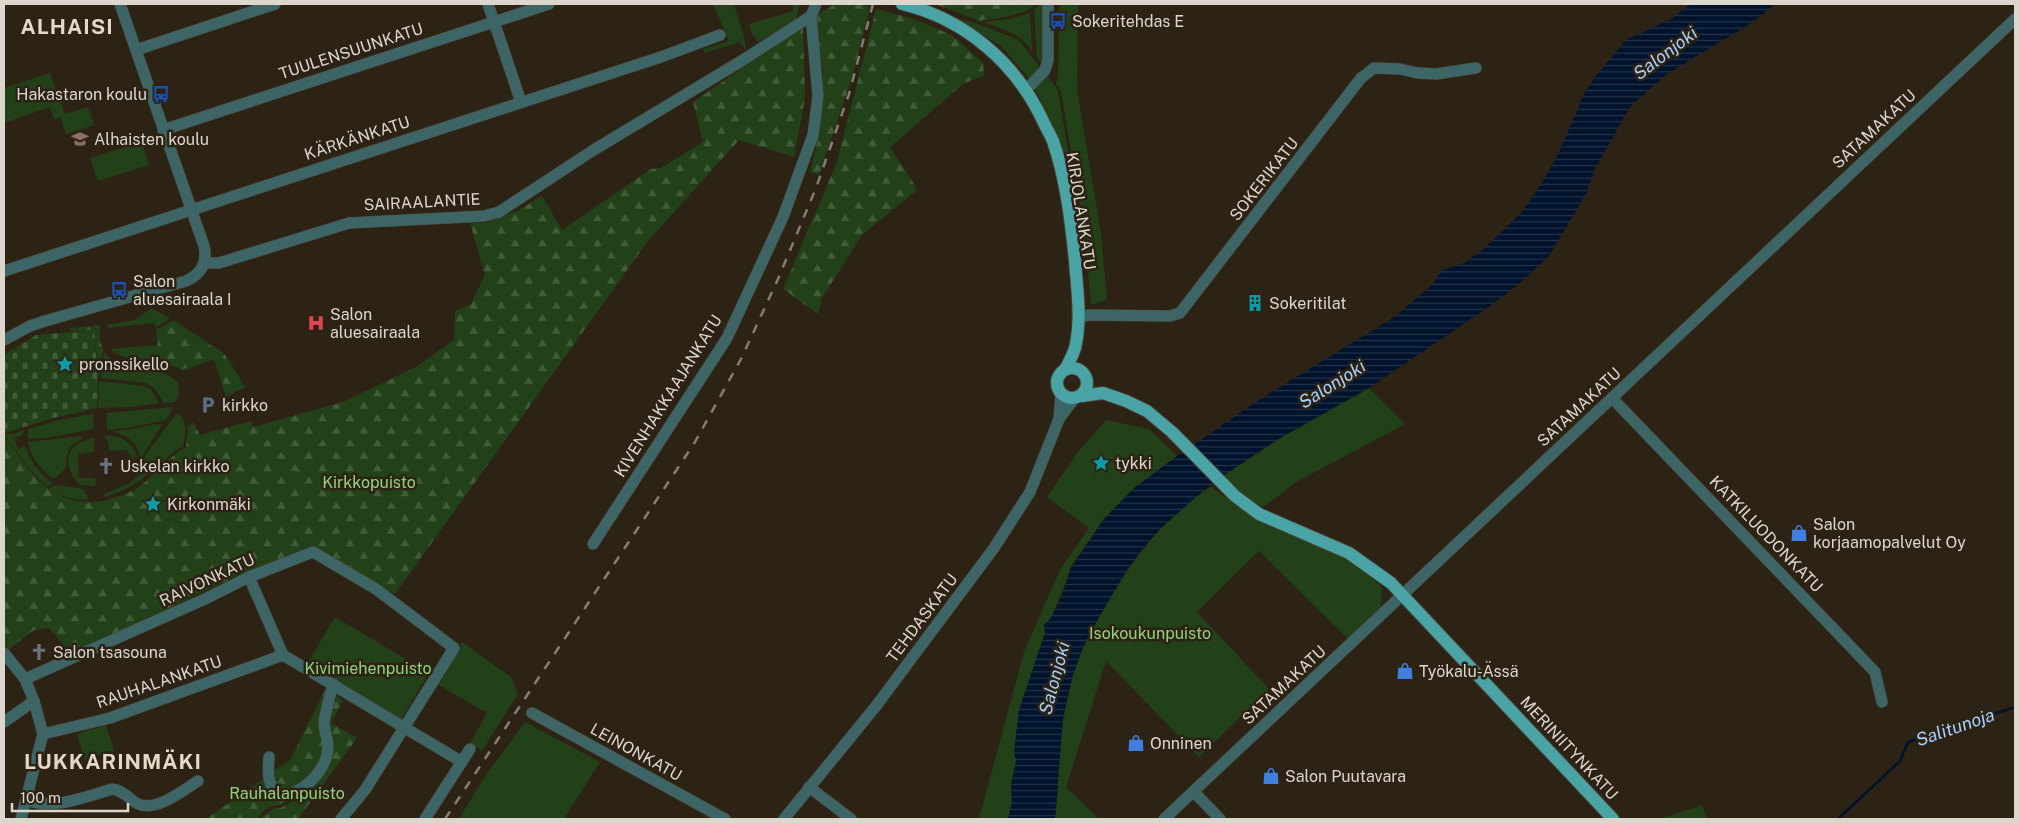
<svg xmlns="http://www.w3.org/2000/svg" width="2019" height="823" font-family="'Public Sans',sans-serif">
	<defs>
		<pattern id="forest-firs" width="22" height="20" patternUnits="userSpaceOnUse" patternTransform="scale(1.25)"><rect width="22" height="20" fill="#224119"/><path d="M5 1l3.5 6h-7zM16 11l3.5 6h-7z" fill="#425c39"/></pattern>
		<pattern id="cemetery-stones" width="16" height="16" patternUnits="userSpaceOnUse" patternTransform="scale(1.25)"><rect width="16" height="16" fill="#224119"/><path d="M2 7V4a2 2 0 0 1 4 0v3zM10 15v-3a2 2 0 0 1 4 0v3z" fill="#425c39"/></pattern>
		<pattern id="water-rules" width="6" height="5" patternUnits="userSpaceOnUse" patternTransform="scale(1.25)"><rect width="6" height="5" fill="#00122c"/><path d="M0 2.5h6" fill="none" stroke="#253449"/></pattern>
	</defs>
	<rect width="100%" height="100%" fill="#2d2315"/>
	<g fill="#224119">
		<path d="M713,4H734L744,36L746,49L745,50L740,42L704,53L703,49L729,41Z"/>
		<path d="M792,4H800L796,20L758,42L752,34L749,24L793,11Z"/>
		<path d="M1018,4H1035C1027,16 994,18 980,21L1009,11Z"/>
		<path d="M1039,4H1046L1044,67L1037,57L1034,9Z"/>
		<path d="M1060,4H1078L1077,90L1101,233L1107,300L1091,305L1085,236L1061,91L1056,84L1058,75Z"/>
		<path d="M1030,13L1032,51C1017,31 1005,30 982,22L1010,19Z"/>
		<path d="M952,17L978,24L1019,40L1042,70L1031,81L1001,46Z"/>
		<path d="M1045,71L1058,91L1082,234L1074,236L1058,157L1039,96L1032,85Z"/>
		<path d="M50,73L65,114L88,107L94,125L66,134L60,117L54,119L50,107L4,123V88Z"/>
		<path d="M142,142L149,165L98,181L90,158Z"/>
		<path d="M152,308L170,318L156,328L154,323L108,328L107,325L134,320Z"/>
		<path d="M174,320L225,354L245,387L226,397L214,359L183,371C162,355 130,367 110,349L157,345L156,330Z"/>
		<path d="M104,352C126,378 156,362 178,382L179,394L175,402L164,403L154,388L146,383L101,378Z"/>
		<path d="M99,381L144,386L151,389L159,403L132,407L98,408Z"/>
		<path d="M1369,388L1405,424L1298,481L1260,509L1223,476L1277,440Z"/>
		<path d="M173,407L166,420L162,421L127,428L107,430V413Z"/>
		<path d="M177,413C188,420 186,435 183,446L176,450C154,470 132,491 103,497L104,494L128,484L139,475L146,454Z"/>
		<path d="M93,414L94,429L46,438L28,439V429L59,420Z"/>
		<path d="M1106,420L1149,429L1177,456L1134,488L1104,519L1070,568L1068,576L1050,620L1044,625L1045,633L1019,710L1014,752L1016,761L1011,785L1012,802L1008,819H979L1024,652L1060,570L1089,528L1047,497L1078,452Z"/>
		<path d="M155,424L162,425L141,458C136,440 129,437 112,431L128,430Z"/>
		<path d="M24,430L23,434L14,439L18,449L25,446C29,460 40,474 52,483L47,487L27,466L4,434H14Z"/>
		<path d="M105,435C122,437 132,440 137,457L131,458L127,450L109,451L108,441L106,440Z"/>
		<path d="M82,436V439L73,444L68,450L66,468L54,479C42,471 30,457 28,442Z"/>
		<path d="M94,437V452L78,454L79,478H95L96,486L81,485C70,477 62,457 75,446C80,442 88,440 94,437Z"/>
		<path d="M56,485L83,489L89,499C76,501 61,497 50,490L52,486Z"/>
		<path d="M1210,487L1273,528L1337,554L1364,570L1382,588L1381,606L1348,639L1259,551L1197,612L1269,689L1199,757L1106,661L1066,787L1099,819H1055C1060,785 1057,750 1064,716C1066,703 1069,689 1072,675C1080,651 1093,628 1105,607C1133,559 1163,518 1210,487Z"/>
		<path d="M335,617L429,673L401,719L307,664Z"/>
		<path d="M462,642L511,677L518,694L482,751L470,743L487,713L437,684Z"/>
		<path d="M525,722L600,762L564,819H459L486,775Z"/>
		<path d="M106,725L114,751L85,760L77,734Z"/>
		<path d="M1702,805L1707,819H1659Z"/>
	</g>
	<g fill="url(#forest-firs)">
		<path d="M836,4H859L870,7L851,81L819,175L810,172L819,135L823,76L816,15Z"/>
		<path d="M935,4H1018L1009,11L980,21Z"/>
		<path d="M876,9L911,18L952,35L983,63L984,75L963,84L890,147L914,184L916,191L862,235L822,298L818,314L783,289L837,162Z"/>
		<path d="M803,27L805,99L794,157L739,140L648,241L395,594L312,547L243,573L71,654L49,628L34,630L8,650L4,645V435C27,468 47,504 93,502C109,501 127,495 140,486C156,474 168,457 186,447L188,428L193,422L200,435L251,421L253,427L343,402L416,367L454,340L455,311L471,304L485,275L470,223H486L519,210L542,196L562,230L651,169L661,168L703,142L693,102Z"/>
		<path d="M174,321L224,354L244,387L227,396L215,358L183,369L163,362L158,348V331Z"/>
		<path d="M100,325V342L103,349L99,378L94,330L71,331V328Z"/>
		<path d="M325,690L330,693L327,747L310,781L281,794L270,773L290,760Z"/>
		<path d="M333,694L343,700L331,723L357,738L298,819H262L263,816L273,809L280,808L290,803L324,765L325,728Z"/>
		<path d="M266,777L271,790L297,793C294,795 291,799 288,801C276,808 265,803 258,819H206Z"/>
	</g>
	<path fill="url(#cemetery-stones)" d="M94,330L98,381L97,408L53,418L5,433L4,355L36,335Z"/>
	<path fill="url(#water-rules)" d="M1691,4H1775L1753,22L1667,74L1630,107L1595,169L1586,194L1549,256L1521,282L1490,306L1369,388L1277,440L1223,476L1197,496L1160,529L1142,549L1126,571L1098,619L1084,645L1073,675L1063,718L1055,819H1008L1012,802L1011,785L1016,761L1014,752L1019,710L1045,633L1044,625C1056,616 1067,583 1070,569L1104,519L1134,488L1169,462L1251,405L1396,316L1434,283L1442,270L1464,263L1485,248L1521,213L1540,186L1559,153L1584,94L1595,77L1626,40L1671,19Z"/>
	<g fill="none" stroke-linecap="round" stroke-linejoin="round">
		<path stroke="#00122c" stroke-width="2.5" d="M1838,819L1900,761L1908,742L2015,707"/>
		<g stroke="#494032" stroke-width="12">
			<g id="minor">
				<path d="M488,4L521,102"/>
				<path d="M136,50L275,4"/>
				<path d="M1026,90L1045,70L1048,60V4"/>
				<path d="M163,130L549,4"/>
				<path d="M205,263H219L349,223L484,216L499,212L592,151L743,60L811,16"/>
				<path d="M4,271L661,57L720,35"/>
				<path d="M1079,317L1089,315L1170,316L1180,313L1361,78L1374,68L1400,69L1417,73L1436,74L1476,68"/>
				<path d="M4,340L30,326L45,321L186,281C201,274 208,263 204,246L120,4"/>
				<path d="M1612,398L1875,672L1882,702"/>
				<path d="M1059,419L1074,399"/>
				<path d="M593,544L727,338L783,217L813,135L818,96L811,16L816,4"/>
				<path d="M249,577L283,655L462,762"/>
				<path d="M4,653L25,679L34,701L43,734L21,819"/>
				<path d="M25,679L205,599L249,577L313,552L376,589L454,648L365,790L341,819"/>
				<path d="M532,713L725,819"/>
				<path d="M4,722L34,701"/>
				<path d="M43,734L110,718L283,655"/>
				<path d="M269,757C268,773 266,785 281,796C304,793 328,770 328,745C327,737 324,730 324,722C326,709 330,697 333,684"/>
				<path d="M809,787L851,819"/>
				<path d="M1194,792L1220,819"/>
				<path d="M27,800C53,810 86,797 112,789C123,790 129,799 138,804C157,812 183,790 198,781"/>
				<path d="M425,819L470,749"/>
				<path d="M784,819L876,706L994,548L1030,492L1059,419L1061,393"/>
				<path d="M1164,819L2015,19"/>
			</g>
		</g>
		<g stroke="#494032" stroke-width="14">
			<g id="major">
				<path d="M902,4C965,19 1016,63 1043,121C1046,128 1050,134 1053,141C1066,179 1071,221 1075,261C1077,289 1082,319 1075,348C1073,355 1069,362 1066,368"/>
				<circle cx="1072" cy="383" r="15"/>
				<path d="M1082,396L1103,393L1126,401L1147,411L1172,432L1235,496L1259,514L1349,553L1391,583L1613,819"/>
			</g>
		</g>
		<use href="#minor" stroke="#3d6565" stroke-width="11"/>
		<use href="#major" stroke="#4aa4a6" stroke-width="12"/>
		<path stroke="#857d72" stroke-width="2.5" stroke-dasharray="9 9" stroke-linecap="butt" d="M445,819L695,442L741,359L778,279L816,188L849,94L873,4"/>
	</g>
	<defs>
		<g id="bus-bare" transform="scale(1.35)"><path d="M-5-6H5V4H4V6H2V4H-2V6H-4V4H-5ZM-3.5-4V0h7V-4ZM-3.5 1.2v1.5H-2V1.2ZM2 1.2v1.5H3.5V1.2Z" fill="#1a4fb4" stroke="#2d2315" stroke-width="2.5" paint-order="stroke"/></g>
		<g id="school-bare" transform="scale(1.35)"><path d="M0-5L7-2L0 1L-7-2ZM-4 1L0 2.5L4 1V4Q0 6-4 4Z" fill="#8d6e63" stroke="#2d2315" stroke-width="2.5" paint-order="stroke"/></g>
		<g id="building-bare" transform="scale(1.35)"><path d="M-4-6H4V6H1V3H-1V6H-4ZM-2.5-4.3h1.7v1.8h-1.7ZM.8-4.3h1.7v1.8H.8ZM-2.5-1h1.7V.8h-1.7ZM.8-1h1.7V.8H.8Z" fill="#0f9aa8" stroke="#2d2315" stroke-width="2.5" paint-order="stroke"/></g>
		<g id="hospital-bare" transform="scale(1.35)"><path d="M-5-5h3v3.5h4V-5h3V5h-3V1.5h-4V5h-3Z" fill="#e0444e" stroke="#2d2315" stroke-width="2.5" paint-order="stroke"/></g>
		<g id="sight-bare" transform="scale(1.35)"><path d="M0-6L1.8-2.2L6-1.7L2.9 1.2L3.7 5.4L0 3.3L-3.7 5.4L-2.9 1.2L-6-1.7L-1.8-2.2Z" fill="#0f9aa8" stroke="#2d2315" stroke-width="2.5" paint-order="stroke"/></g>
		<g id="parking-bare" transform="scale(1.35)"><path d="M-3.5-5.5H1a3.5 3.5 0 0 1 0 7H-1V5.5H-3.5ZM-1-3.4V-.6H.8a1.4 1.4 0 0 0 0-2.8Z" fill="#5c6f8a" stroke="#2d2315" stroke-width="2.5" paint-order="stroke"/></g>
		<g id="church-bare" transform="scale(1.35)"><path d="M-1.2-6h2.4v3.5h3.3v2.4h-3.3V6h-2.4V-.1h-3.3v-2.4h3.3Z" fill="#6b7280" stroke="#2d2315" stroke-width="2.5" paint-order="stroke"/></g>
		<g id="shop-bare" transform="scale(1.35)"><path d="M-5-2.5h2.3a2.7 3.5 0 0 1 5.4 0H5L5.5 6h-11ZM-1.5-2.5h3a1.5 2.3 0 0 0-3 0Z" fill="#3f7fe0" stroke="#2d2315" stroke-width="2.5" paint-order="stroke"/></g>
	</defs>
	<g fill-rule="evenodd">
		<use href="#bus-bare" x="1058" y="21"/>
		<use href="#bus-bare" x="161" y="94"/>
		<use href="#school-bare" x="80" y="139"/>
		<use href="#bus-bare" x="119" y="290"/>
		<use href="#building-bare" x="1255" y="303"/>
		<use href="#hospital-bare" x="316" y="323"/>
		<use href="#sight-bare" x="65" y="364"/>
		<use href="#parking-bare" x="208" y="405"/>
		<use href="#sight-bare" x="1101" y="463"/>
		<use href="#church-bare" x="106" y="466"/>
		<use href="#sight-bare" x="153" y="504"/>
		<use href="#shop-bare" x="1799" y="533"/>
		<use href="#church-bare" x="39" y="652"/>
		<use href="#shop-bare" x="1405" y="671"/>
		<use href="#shop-bare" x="1136" y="743"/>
		<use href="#shop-bare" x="1271" y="776"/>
	</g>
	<g text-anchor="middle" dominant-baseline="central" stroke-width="5" stroke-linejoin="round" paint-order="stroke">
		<g font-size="16" fill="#dcd6cd" stroke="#2d2315" text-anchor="start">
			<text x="1072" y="21">Sokeritehdas E</text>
			<text x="147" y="94" text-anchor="end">Hakastaron koulu</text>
			<text x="94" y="139">Alhaisten koulu</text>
			<text x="133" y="281">Salon<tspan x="133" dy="18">aluesairaala I</tspan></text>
			<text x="1269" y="303">Sokeritilat</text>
			<text x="330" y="314">Salon<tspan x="330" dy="18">aluesairaala</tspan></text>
			<text x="79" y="364">pronssikello</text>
			<text x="222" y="405">kirkko</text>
			<text x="1115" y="463">tykki</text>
			<text x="120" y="466">Uskelan kirkko</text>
			<text x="167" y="504">Kirkonmäki</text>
			<text x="1813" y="524">Salon<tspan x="1813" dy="18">korjaamopalvelut Oy</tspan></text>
			<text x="53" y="652">Salon tsasouna</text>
			<text x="1419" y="671">Työkalu-Ässä</text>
			<text x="1150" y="743">Onninen</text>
			<text x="1285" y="776">Salon Puutavara</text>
		</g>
		<g font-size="16" fill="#dcd6cd" stroke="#2d2315">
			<text transform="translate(351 51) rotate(-18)">TUULENSUUNKATU</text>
			<text transform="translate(1874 129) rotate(-43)">SATAMAKATU</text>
			<text transform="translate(357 138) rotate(-18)">KÄRKÄNKATU</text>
			<text transform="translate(1264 179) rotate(-52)">SOKERIKATU</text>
			<text transform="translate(422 202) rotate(-3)">SAIRAALANTIE</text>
			<text transform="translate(1081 211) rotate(81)">KIRJOLANKATU</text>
			<text transform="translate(668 396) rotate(-58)">KIVENHAKKAAJANKATU</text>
			<text transform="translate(1579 407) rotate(-43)">SATAMAKATU</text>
			<text transform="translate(1766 534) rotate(46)">KATKILUODONKATU</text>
			<text transform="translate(207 580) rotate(-25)">RAIVONKATU</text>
			<text transform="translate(922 618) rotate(-53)">TEHDASKATU</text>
			<text transform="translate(159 682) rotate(-19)">RAUHALANKATU</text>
			<text transform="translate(1284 685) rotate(-43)">SATAMAKATU</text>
			<text transform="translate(1569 748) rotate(47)">MERINIITYNKATU</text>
			<text transform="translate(636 752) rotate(29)">LEINONKATU</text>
		</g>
		<g font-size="16" fill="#92d27f" stroke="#2d2315">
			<text x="369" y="482">Kirkkopuisto</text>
			<text x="1150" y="633">Isokoukunpuisto</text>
			<text x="368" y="668">Kivimiehenpuisto</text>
			<text x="287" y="793">Rauhalanpuisto</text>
		</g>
		<g font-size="18" font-style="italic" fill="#a7cefd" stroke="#2d2315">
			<text transform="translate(1665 53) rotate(-37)">Salonjoki</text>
			<text transform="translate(1332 384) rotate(-32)">Salonjoki</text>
			<text transform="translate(1054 678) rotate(-75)">Salonjoki</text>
			<text transform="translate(1955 727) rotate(-19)">Salitunoja</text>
		</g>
		<g font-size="21" font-weight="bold" letter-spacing="1" fill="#e6d8c7" stroke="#2d2315">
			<text x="67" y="26">ALHAISI</text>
			<text x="113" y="761">LUKKARINMÄKI</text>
		</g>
	</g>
	<rect width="2019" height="823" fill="none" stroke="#dcd6cd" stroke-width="10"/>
	<path d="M12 803v8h116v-8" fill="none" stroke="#dcd6cd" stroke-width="2.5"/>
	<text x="20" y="803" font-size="15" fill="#dcd6cd" stroke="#2d2315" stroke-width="4" paint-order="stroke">100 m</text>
</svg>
